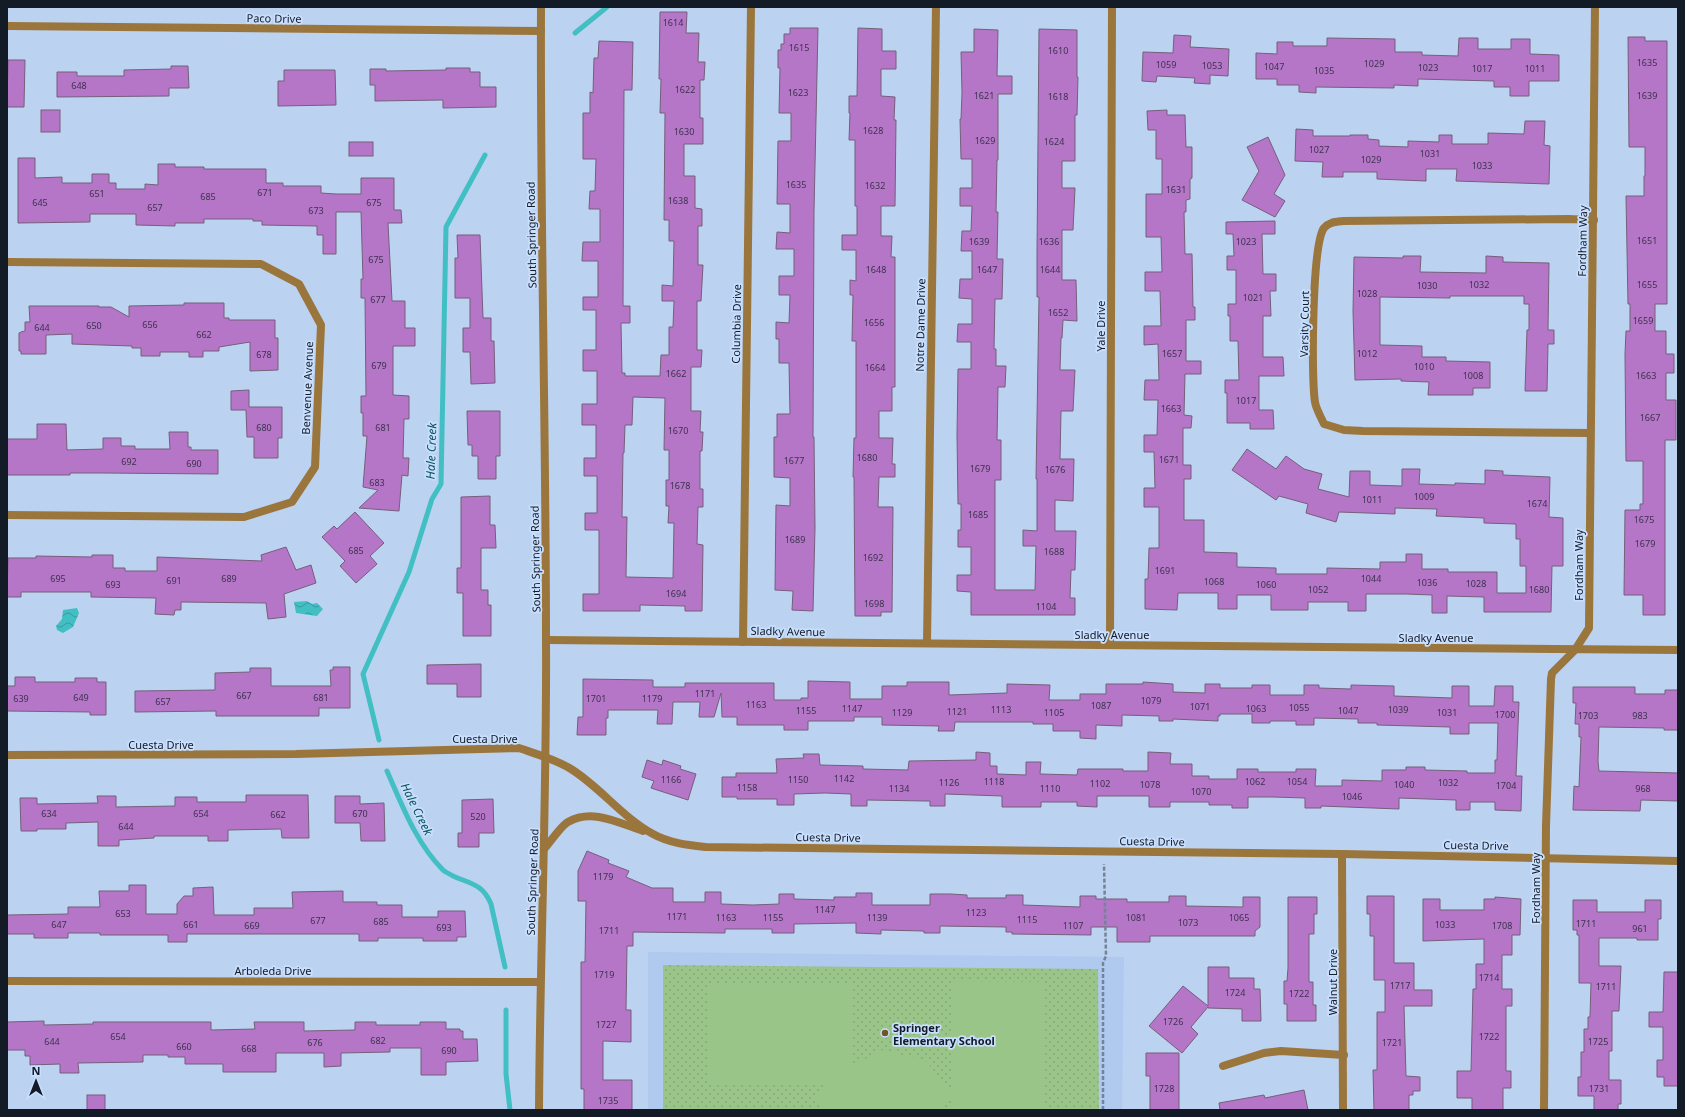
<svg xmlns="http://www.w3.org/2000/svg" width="1685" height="1117" font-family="'Noto Sans',sans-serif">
	<defs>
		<pattern id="park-dots" width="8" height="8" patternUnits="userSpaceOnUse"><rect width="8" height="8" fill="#99c589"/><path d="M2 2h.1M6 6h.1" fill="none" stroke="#83a976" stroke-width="1.8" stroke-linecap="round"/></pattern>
		<pattern id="water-waves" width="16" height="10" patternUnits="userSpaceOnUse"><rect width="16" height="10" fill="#41bfc3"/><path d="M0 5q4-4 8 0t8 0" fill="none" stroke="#359a9e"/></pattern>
	</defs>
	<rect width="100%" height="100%" fill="#bcd2f1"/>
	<path fill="#afc9ef" d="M648,952L1124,957L1122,1110H648Z"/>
	<path fill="url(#park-dots)" d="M663,965L1098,969L1099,1110H663Z"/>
	<path fill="#99c589" d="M953,981L1044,982V1110H953L952,1097L941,1110H829L815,1098L825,1085H707V985H852V1066L882,1050L925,1060L952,1093Z"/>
	<g fill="url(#water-waves)">
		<path d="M307,601L312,604L317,603L323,609L317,616L296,613L294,602Z"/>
		<path d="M77,608L79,613L73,627L63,633L57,630L56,626L62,619L63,610Z"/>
	</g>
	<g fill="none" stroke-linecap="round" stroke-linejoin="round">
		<g stroke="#41bfc3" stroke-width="5">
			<path d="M575,33L607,7"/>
			<path d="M379,740L363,674L409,572L432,499L441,484L446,227L485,155"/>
			<path d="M387,771C402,805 416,843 443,870C445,872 450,874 453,876C471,884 483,884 491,904L505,967"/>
			<path d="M506,1010V1074L510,1110"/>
		</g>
	</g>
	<g fill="#b576c8" stroke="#745f7b" fill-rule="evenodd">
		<path d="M660,12H687L686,33H699L698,62H705L704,80H700V118H703V144H684V176H695V208L702,209V226H698V265H703L701,301H697V350H702L701,367H691V411H701L700,432H703L702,451H700V489H703V507H698L697,544L703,545L702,611H685V606L640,605V611H583V594H599V530H585V513H597V476H584V458H596V425H582V404H597V371H583V350H596V310H583V297H598V261H582L583,242H600V209H589L590,191H595L596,159H583V113H590V92L593,93L594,58H598L599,41L633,42L632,90H624L623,306H630V323H621L622,373H625V376H660L661,355H669V327H673L674,301H662V285L673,286L674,241H669V220H664L665,113H660L661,79H659ZM633,397L665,398L664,450H669V480H666V506H669L668,523H674L673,578L626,577L627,517H622L623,453H624L625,425H632Z"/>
		<path d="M790,28H818L814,211L813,437H814L815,528L813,611L792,610L793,591L775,590L776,505L790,506V478L774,477V437H777V414H790L789,363H779V339H776V322L789,323L790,295H779V276H794V249H776L777,232L790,233V204H777L778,141H791V113H779L780,68H778V50H781V44H784V34H790Z"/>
		<path d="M858,28L882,29V51H896V69H881V96L895,97L894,120H896L895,206H881V236H892L891,257H895V387H892V411H879V438H893L892,464H895V477H879L878,507H893L892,612H881V616H855L854,477H853L854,438H856V341H852L853,295H850V280L856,281V250H842V235H857V206H855V140H849L850,113H849V96H857Z"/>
		<path d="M974,29L998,30L997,76H1012V94H998V160H997L996,212H998L997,259H1003L1002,299H995L994,349H996V366H1006L1005,387H998L997,440H1001V480H995V590H1035L1036,546H1023V530L1037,531V479H1036L1039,297H1037V252L1039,29L1077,30V77H1078L1077,115H1075V161H1062V188H1075L1073,230H1062V280H1076L1077,321L1063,320L1062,338H1061L1060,370H1075L1073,411H1061L1060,459H1074L1073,501L1055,500V531H1076L1075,570H1071L1070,598H1075V615H971V592L957,591V575H971V547H958V530H961V504H958L957,435L958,369H971V342H957L958,324H972V299L959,298L960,279H972V251H961L962,231H971L972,206H960V188H972V159H961L960,119H961L962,93L961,52H974Z"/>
		<path d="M1174,35L1191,36L1190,47L1229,49L1228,76L1210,75V84L1194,83L1195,78L1157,76L1156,82L1142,81L1143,52L1173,53Z"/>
		<path d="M1628,37H1645V41H1667V304H1655V331H1666V354H1674V373H1666V400H1676V440H1665V615H1643V595H1624L1625,510H1640V504H1643V461H1626L1625,354L1626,331H1630V304H1628L1626,196H1644V176H1645V147H1629Z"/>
		<path d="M1327,38L1395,39V52H1422V55L1458,56L1459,38H1478V49H1511V39H1530V54L1559,55V81H1529V96H1510V87H1494V81L1418,79V86L1394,85V88L1316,87V93L1299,92V85H1277V79H1256V53L1277,54V42H1293V46H1327Z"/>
		<path d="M8,60H25L24,107H7Z"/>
		<path d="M171,66H188L189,88H169V96L57,97V72H77V76H124V70L171,69Z"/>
		<path d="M446,68H470V72H480V87H496V107L443,108V100L375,101V85H370V69H386V71L446,70Z"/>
		<path d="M284,70H335L336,105L278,106V81H284Z"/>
		<rect x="41" y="110" width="19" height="22"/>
		<path d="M1167,110V115H1185L1186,147H1192V178L1190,179V199L1186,200V212H1184L1185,254H1192L1193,307H1195V320H1186V361H1201V374H1185L1184,415L1192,416L1191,428H1183V465H1191V479H1184V520H1204V552L1237,553V567L1276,568V574H1327V568L1380,569V562H1406V554H1422V569H1448V572H1497V593H1526V566H1520V539H1516V524L1484,523V518L1436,516L1437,509L1395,508V514L1339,512L1336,522L1306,513L1308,504L1279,496L1276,500L1232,470L1247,449L1276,469L1286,456L1304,469L1322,474L1318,489L1349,497L1350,471H1370V485L1402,486V469H1420L1419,484L1455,485V483L1485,484V470L1503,471V475L1550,477L1549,517L1563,518V566H1552L1551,612H1484V597L1447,596V613H1432V595L1406,594H1366V611H1348V602H1308V610H1271V595H1237V609H1218V593H1178L1177,610L1145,609V579H1148L1149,548H1159V507H1144V488H1155L1154,452H1144V435H1157L1158,400H1144L1145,380H1159L1158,344L1144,345V326H1161L1160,291H1145V272H1162L1161,237H1146V194H1162V159H1156V130H1148L1147,111Z"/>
		<path d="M1525,121H1545L1544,145L1550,146L1549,184L1456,181L1457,169H1426V181L1377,179V172H1343V177H1322L1323,162L1295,161L1296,129L1313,130V136H1350V135H1368V139L1379,140V146L1408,147V141L1439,142V135H1452V144H1488V133L1524,134Z"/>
		<path d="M1268,137L1285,175L1274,194L1285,201L1275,217L1242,200L1259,171L1247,147Z"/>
		<rect x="349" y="142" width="24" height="14"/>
		<path d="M18,158H35V178L62,177V183H92V174H109V183H116V189H145V184L158,185V164H175V167H204V169H266V183H283V186H321V193L336,194H361V178H394V210H401L402,223H388L392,301H405V328H415V346H393V395L409,396V419H404L403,458H409L408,476L402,475L399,511L359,508L378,490L363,487L367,436H363V413H361V396H366L365,298H361V279H363L361,212H336V254H323V235H317V226L262,225V221H253V219H204V223H175V226L136,225V214H90V222L18,223Z"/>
		<path d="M1275,221V234H1262L1263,274H1276V291H1270L1271,316H1263V357H1283L1284,376H1259V410H1273L1274,429H1250V423H1227V393H1225V380H1239L1238,341H1230V316H1228V304H1236V270H1227V256H1234L1233,234H1226V222Z"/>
		<path d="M457,235H480L483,318H491V341H494L495,383L471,384L470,352H463V328H470V298H455V258H458Z"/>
		<path d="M1403,256H1421L1420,272L1486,273V256L1503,257V262L1549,263L1548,330H1554V344H1548L1547,391H1525L1527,330H1529V304H1524V296H1450V298L1380,297V345L1422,346V357H1446V361L1490,362V388H1473V395H1428L1429,382L1401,381V379L1355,380L1353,311L1354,257L1403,258Z"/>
		<path d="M184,303H224V318H229V320H275V338H278V370L250,371V342L219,347V351H203V357H189V352H160V356H141V348H132V346L72,344V334L46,335V354H21V351H19V333L21,332L25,331V322H30L29,306H99V307H111L129,317V306L184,305Z"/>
		<path d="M249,390V407H282V438H278V458H254V437H247L246,410H231V391Z"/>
		<path d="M467,411H500V456H496V479H478V456H472V445H468Z"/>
		<path d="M37,424H66L67,450L103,449V438H121V446H135V449H170L169,432H188V447H191V450H218V474L103,473H70V475H7V439H37Z"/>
		<path d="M490,496V525H495L496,548H481V590H488V605H491V636H463V593H457V568H461V497Z"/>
		<path d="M355,512L384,543L370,556L377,564L356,583L340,566L345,561L322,537L334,526L337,529Z"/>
		<path d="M286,547L296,570L311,565L316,583L284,594L286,617L268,619L266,603L181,602V610H175L174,615L155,614L156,598L91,597V592H21V597H7L8,558H36V556L92,557V555H113V568H125V571H157V557L262,561L261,555Z"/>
		<path d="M481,664V697H457V684H427V665Z"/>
		<path d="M333,667H350V708H319V716H216V711L135,712V691L215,690V673L250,672V668H271V686H331L330,670H333Z"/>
		<path d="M15,677H35V682H75V678H97V682H106V715H90V712L7,711V686H15Z"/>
		<path d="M583,679L653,680V687H685V683H774V700H801V698H808V681L850,682V699H882V686H907V682H949V695L1007,693V684L1050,685L1049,700H1080V694H1106V684H1143V682L1173,684V692L1205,693V684H1220V688H1252V685H1270V695H1304V685H1319V688L1351,689V685L1394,686V696L1452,698V686H1469V706H1494L1495,686H1513V702H1519L1516,776H1522L1521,811L1495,810V802H1470V810H1456V800L1399,798V809L1321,806V808H1305V798L1273,797H1248V808H1232V805H1209V802H1170V807H1149V796H1097V807L1077,806V802H1041V807H1002V796L945,794V806H930V801H926L867,800V806H851V794L825,793L794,794V805H777V799H737V797H722V777H736V773H777L776,759L804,758L803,754H819L820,765L863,766V769L908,770L909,761L976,760V752L990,753V766H997V774L1026,775V762H1041L1040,774L1077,775L1078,769H1123V771H1148V752L1171,753L1170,764H1192V776H1209V779H1237V769H1258V772H1296V769H1316L1315,786H1342V780L1382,781V770H1406V767H1425V770L1467,771V773H1495V760H1497L1498,723H1469V734H1450V727L1377,725V723H1358V719L1314,718V725H1296V721H1270V723H1252V714H1220V716H1218V721L1173,719V721H1159V716L1122,715V726L1096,725V739L1080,738V731H1053V724H1033V722H955L954,731H938L939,726L882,725V717H854V721H808V730H784V725H737V717H722L721,693L714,717H699L700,702H673L672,724H657L658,710H608V718H606V735H577L578,717H583Z"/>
		<path d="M1573,687H1635V694H1665V690H1678V730H1664V728L1599,727L1598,761L1599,771L1678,773V801L1641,800L1640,811L1573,810L1574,786L1579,787L1581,737H1579V724H1575L1576,703H1573Z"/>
		<path d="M647,760L662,765L663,760L681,766L680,769L696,774L688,800L651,788L654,781L642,777Z"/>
		<path d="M246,795H308L309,838H282L281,829L228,830V841H208V836H154V838L119,840V846H98V822L66,823V829H37V831H21L20,798H37V804L98,803L97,796H116V807L175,806V797H197V802H246Z"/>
		<path d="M335,796H360V804L384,803L385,841H361L360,823H335Z"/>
		<path d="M493,799L494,833H479V847H458V833H462V800Z"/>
		<path d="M587,851L609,860L608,863L629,871L626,877L652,888H673V902H705V892H721V904L753,905L779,904V894H794V899L834,900V897H856V893H872V905H930V894H951L967,895V898H1006V895H1023V905L1080,907V896H1096V899H1127V902H1169V896H1186V906L1243,907V897H1260V927L1255,931V936H1150V942H1117V927H1091V935L1012,934V932H1006V927L940,926V933H924V931L881,930V934L856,933V923L794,924V933H772V929H725V933L633,932V946H627L626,1010H631V1042L603,1041V1080H632V1110H584V1089H581V962H585L586,901H578V871Z"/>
		<path d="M129,885H146V914H177V904L184,896H193V888L213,887L214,915H254V908H293L292,892L343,891V902H377V905H402V917H438V911H465L466,937H457V941H423V938H378V941H359V934H187V942H168V935H100V933H68V938H34V934H7V915L68,914V907H100L99,891H129Z"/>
		<path d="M1367,896H1394V963H1414V990H1432V1006H1404L1406,1076L1420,1077V1091H1413V1095H1409V1110H1374L1373,1070H1377V1012H1385V980H1374V936H1370V914H1367Z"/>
		<path d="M1288,897H1317V914H1314V934H1309V982H1313V1005H1316V1021H1287V1004H1284V981H1287L1288,968Z"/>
		<path d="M1495,897L1521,899L1520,935H1512V955H1502V989H1512V1006H1506V1071H1511V1088H1503V1110H1472V1098H1457V1071H1471L1473,989H1476V964H1484V939L1423,941V899H1440V910H1484V899H1495Z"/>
		<path d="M1573,900H1597V912H1645V900H1661V919H1658V940H1637V938H1599V966H1621L1619,1011H1612V1051H1609V1080H1621V1104H1618V1110H1594V1096H1578V1077H1581V1052H1584V1029H1588V1017H1590L1591,983H1579V935H1577V930H1573Z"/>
		<path d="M1208,967H1229V978H1254V989H1260L1261,1021H1242V1009L1208,1008V1007L1191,1027L1198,1034L1182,1053L1149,1026L1183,986L1208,1006Z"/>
		<path d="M1664,972H1678V1086H1664V1077H1657V1060H1663V1027H1649V1012H1663Z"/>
		<path d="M44,1021V1025L93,1024V1022H211V1030L255,1029L254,1022H304V1031L355,1030V1022H376V1025H420V1022H446V1029H460V1031H463V1039H477L478,1061L446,1062V1075H421V1048H390V1052L341,1053V1066L324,1067V1053H276V1072H223V1064H185V1057H168V1055H143V1062L78,1063L79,1073H60V1064L30,1065V1056H25V1050H7V1022Z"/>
		<path d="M1146,1053H1179V1110H1150V1076H1146Z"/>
		<path d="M1304,1090L1308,1110H1220L1219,1103L1264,1095L1265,1098Z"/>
		<rect x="87" y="1095" width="18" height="15"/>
	</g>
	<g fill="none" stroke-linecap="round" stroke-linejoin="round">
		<path stroke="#738399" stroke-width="2.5" stroke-dasharray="4 2" stroke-linecap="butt" d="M1103,1110V963L1106,956L1104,864"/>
		<g stroke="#9a763c" stroke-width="8">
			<path d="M7,26L541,31"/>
			<path d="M7,262L261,264L299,284L321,325L315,467L292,502L244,517L7,515"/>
			<path d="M1590,433L1363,431L1344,430L1324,424C1321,417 1316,409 1315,402C1311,378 1312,244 1324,228C1329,222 1335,222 1343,221L1568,219L1594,220"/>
			<path d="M547,640L1678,650"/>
			<path d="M743,642L751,7"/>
			<path d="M927,643L936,7"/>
			<path d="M1110,645L1112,7"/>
			<path d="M1342,854L1343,1110"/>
			<path d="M7,981L540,982"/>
			<path d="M1223,1066L1264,1053L1281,1051L1344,1055"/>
			<path d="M1544,1110L1546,826L1551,679L1552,673L1575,650L1589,628L1595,7"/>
		</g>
		<g stroke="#9a763c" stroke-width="8">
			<path d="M7,755L296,754L519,748C536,754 555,759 571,769C600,787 622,817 653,834C669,843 688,845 706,847L1342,854L1678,861"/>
			<path d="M545,848C551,841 561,826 568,822C592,808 619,823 643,831"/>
			<path d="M539,1110C540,953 547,796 546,639C546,428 540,218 541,7"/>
		</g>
	</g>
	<circle fill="#705527" stroke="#c9dfff" stroke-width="1.5" cx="885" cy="1033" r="4"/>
	<g text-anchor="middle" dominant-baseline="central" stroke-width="3.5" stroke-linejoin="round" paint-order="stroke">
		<g font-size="9" fill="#3c324e">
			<text x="673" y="22">1614</text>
			<text x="799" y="47">1615</text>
			<text x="1058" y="50">1610</text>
			<text x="1647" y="62">1635</text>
			<text x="1374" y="63">1029</text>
			<text x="1166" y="64">1059</text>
			<text x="1212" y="65">1053</text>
			<text x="1274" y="66">1047</text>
			<text x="1428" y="67">1023</text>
			<text x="1482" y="68">1017</text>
			<text x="1535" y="68">1011</text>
			<text x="1324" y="70">1035</text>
			<text x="79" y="85">648</text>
			<text x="685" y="89">1622</text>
			<text x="798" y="92">1623</text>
			<text x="984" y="95">1621</text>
			<text x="1647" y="95">1639</text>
			<text x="1058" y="96">1618</text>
			<text x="873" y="130">1628</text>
			<text x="684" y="131">1630</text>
			<text x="985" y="140">1629</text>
			<text x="1054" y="141">1624</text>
			<text x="1319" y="149">1027</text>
			<text x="1430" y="153">1031</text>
			<text x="1371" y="159">1029</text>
			<text x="1482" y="165">1033</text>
			<text x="796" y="184">1635</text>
			<text x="875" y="185">1632</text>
			<text x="1176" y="189">1631</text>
			<text x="265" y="192">671</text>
			<text x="97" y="193">651</text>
			<text x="208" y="196">685</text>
			<text x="678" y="200">1638</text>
			<text x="40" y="202">645</text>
			<text x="374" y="202">675</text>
			<text x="155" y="207">657</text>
			<text x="316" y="210">673</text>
			<text x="1647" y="240">1651</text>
			<text x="979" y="241">1639</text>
			<text x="1049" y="241">1636</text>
			<text x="1246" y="241">1023</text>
			<text x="376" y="259">675</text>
			<text x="876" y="269">1648</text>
			<text x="987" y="269">1647</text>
			<text x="1050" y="269">1644</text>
			<text x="1479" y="284">1032</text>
			<text x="1647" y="284">1655</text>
			<text x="1427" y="285">1030</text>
			<text x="1367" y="293">1028</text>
			<text x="1253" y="297">1021</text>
			<text x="378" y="299">677</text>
			<text x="1058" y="312">1652</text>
			<text x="1643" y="320">1659</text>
			<text x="874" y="322">1656</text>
			<text x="150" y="324">656</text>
			<text x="94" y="325">650</text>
			<text x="42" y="327">644</text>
			<text x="204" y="334">662</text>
			<text x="1172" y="353">1657</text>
			<text x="1367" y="353">1012</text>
			<text x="264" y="354">678</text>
			<text x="379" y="365">679</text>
			<text x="1424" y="366">1010</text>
			<text x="875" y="367">1664</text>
			<text x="676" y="373">1662</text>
			<text x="1473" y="375">1008</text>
			<text x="1646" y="375">1663</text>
			<text x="1246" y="400">1017</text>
			<text x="1171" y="408">1663</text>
			<text x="1650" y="417">1667</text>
			<text x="264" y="427">680</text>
			<text x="383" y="427">681</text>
			<text x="678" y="430">1670</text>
			<text x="867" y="457">1680</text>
			<text x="1169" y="459">1671</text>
			<text x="794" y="460">1677</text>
			<text x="129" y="461">692</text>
			<text x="194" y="463">690</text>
			<text x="980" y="468">1679</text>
			<text x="1055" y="469">1676</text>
			<text x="377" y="482">683</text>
			<text x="680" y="485">1678</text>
			<text x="1424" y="496">1009</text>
			<text x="1372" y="499">1011</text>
			<text x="1537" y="503">1674</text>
			<text x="978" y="514">1685</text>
			<text x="1644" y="519">1675</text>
			<text x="795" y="539">1689</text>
			<text x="1645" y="543">1679</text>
			<text x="356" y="550">685</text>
			<text x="1054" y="551">1688</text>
			<text x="873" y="557">1692</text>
			<text x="1165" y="570">1691</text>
			<text x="58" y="578">695</text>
			<text x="229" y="578">689</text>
			<text x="1371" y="578">1044</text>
			<text x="174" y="580">691</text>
			<text x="1214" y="581">1068</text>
			<text x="1427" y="582">1036</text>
			<text x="1476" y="583">1028</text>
			<text x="113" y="584">693</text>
			<text x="1266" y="584">1060</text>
			<text x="1318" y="589">1052</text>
			<text x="1539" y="589">1680</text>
			<text x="676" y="593">1694</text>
			<text x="874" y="603">1698</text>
			<text x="1046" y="606">1104</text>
			<text x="705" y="693">1171</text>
			<text x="244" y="695">667</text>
			<text x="81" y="697">649</text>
			<text x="321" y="697">681</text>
			<text x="21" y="698">639</text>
			<text x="596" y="698">1701</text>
			<text x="652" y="698">1179</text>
			<text x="1151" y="700">1079</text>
			<text x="163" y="701">657</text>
			<text x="756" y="704">1163</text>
			<text x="1101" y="705">1087</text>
			<text x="1200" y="706">1071</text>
			<text x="1299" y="707">1055</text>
			<text x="852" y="708">1147</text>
			<text x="1256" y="708">1063</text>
			<text x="1001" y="709">1113</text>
			<text x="1398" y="709">1039</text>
			<text x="806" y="710">1155</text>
			<text x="1348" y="710">1047</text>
			<text x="957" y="711">1121</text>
			<text x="902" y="712">1129</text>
			<text x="1054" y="712">1105</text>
			<text x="1447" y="712">1031</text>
			<text x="1505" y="714">1700</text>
			<text x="1588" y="715">1703</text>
			<text x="1640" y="715">983</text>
			<text x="844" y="778">1142</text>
			<text x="671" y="779">1166</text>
			<text x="798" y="779">1150</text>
			<text x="994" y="781">1118</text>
			<text x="1255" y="781">1062</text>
			<text x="1297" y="781">1054</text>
			<text x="949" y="782">1126</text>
			<text x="1448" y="782">1032</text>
			<text x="1100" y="783">1102</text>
			<text x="1150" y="784">1078</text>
			<text x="1404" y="784">1040</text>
			<text x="1506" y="785">1704</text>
			<text x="747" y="787">1158</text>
			<text x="899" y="788">1134</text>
			<text x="1050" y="788">1110</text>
			<text x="1643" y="788">968</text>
			<text x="1201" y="791">1070</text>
			<text x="1352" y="796">1046</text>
			<text x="49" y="813">634</text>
			<text x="201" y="813">654</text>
			<text x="360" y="813">670</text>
			<text x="278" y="814">662</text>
			<text x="478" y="816">520</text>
			<text x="126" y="826">644</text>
			<text x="603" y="876">1179</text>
			<text x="825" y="909">1147</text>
			<text x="976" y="912">1123</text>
			<text x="123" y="913">653</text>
			<text x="677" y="916">1171</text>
			<text x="726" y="917">1163</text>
			<text x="773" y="917">1155</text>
			<text x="877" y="917">1139</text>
			<text x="1136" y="917">1081</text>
			<text x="1239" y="917">1065</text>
			<text x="1027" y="919">1115</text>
			<text x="318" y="920">677</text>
			<text x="381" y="921">685</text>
			<text x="1188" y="922">1073</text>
			<text x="1586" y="923">1711</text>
			<text x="59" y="924">647</text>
			<text x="191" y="924">661</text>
			<text x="1445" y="924">1033</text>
			<text x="252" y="925">669</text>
			<text x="1073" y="925">1107</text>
			<text x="1502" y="925">1708</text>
			<text x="444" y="927">693</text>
			<text x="1640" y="928">961</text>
			<text x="609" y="930">1711</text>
			<text x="604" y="974">1719</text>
			<text x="1489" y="977">1714</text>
			<text x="1400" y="985">1717</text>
			<text x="1606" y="986">1711</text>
			<text x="1235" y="992">1724</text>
			<text x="1299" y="993">1722</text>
			<text x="1173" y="1021">1726</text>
			<text x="606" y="1024">1727</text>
			<text x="118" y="1036">654</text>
			<text x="1489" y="1036">1722</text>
			<text x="378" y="1040">682</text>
			<text x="52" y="1041">644</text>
			<text x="1598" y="1041">1725</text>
			<text x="315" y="1042">676</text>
			<text x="1392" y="1042">1721</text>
			<text x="184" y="1046">660</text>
			<text x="249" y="1048">668</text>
			<text x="449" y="1050">690</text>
			<text x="1164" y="1088">1728</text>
			<text x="1599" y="1088">1731</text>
			<text x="608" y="1100">1735</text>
		</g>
		<g font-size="11" fill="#131b26" stroke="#c9dfff">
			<text transform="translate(274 18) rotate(1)">Paco Drive</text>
			<text transform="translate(531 235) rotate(-91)">South Springer Road</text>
			<text transform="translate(1582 241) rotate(-89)">Fordham Way</text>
			<text transform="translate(736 324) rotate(-89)">Columbia Drive</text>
			<text transform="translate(1304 324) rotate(-89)">Varsity Court</text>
			<text transform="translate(920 325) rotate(-89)">Notre Dame Drive</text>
			<text transform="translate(1100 326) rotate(-90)">Yale Drive</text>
			<text transform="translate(307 388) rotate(-88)">Benvenue Avenue</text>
			<text transform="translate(535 559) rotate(-91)">South Springer Road</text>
			<text transform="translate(1578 565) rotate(-90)">Fordham Way</text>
			<text transform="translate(788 631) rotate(1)">Sladky Avenue</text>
			<text x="1112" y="634">Sladky Avenue</text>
			<text x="1436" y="637">Sladky Avenue</text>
			<text x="485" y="738">Cuesta Drive</text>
			<text x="161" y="744">Cuesta Drive</text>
			<text transform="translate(828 837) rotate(1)">Cuesta Drive</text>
			<text transform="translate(1152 841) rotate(1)">Cuesta Drive</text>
			<text transform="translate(1476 845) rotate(1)">Cuesta Drive</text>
			<text transform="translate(532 882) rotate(-88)">South Springer Road</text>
			<text transform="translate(1535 888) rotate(-90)">Fordham Way</text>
			<text x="273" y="970">Arboleda Drive</text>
			<text transform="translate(1332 982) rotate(-90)">Walnut Drive</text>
		</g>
		<g font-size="11" font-weight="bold" fill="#131b26" stroke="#c9dfff" text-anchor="start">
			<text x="893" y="1027">Springer<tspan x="893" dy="13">Elementary School</tspan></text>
		</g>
		<g font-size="12" font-style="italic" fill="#0b5557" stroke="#c9dfff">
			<text transform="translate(431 451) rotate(-88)">Hale Creek</text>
			<text transform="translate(417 809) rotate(64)">Hale Creek</text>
		</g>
	</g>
	<rect width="1685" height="1117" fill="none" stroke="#131b26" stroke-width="16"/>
	<g transform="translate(36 1081)" stroke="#c9dfff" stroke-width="3" paint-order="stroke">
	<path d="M0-3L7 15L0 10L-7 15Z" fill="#131b26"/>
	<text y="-6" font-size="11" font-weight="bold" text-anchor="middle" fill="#131b26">N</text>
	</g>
</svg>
